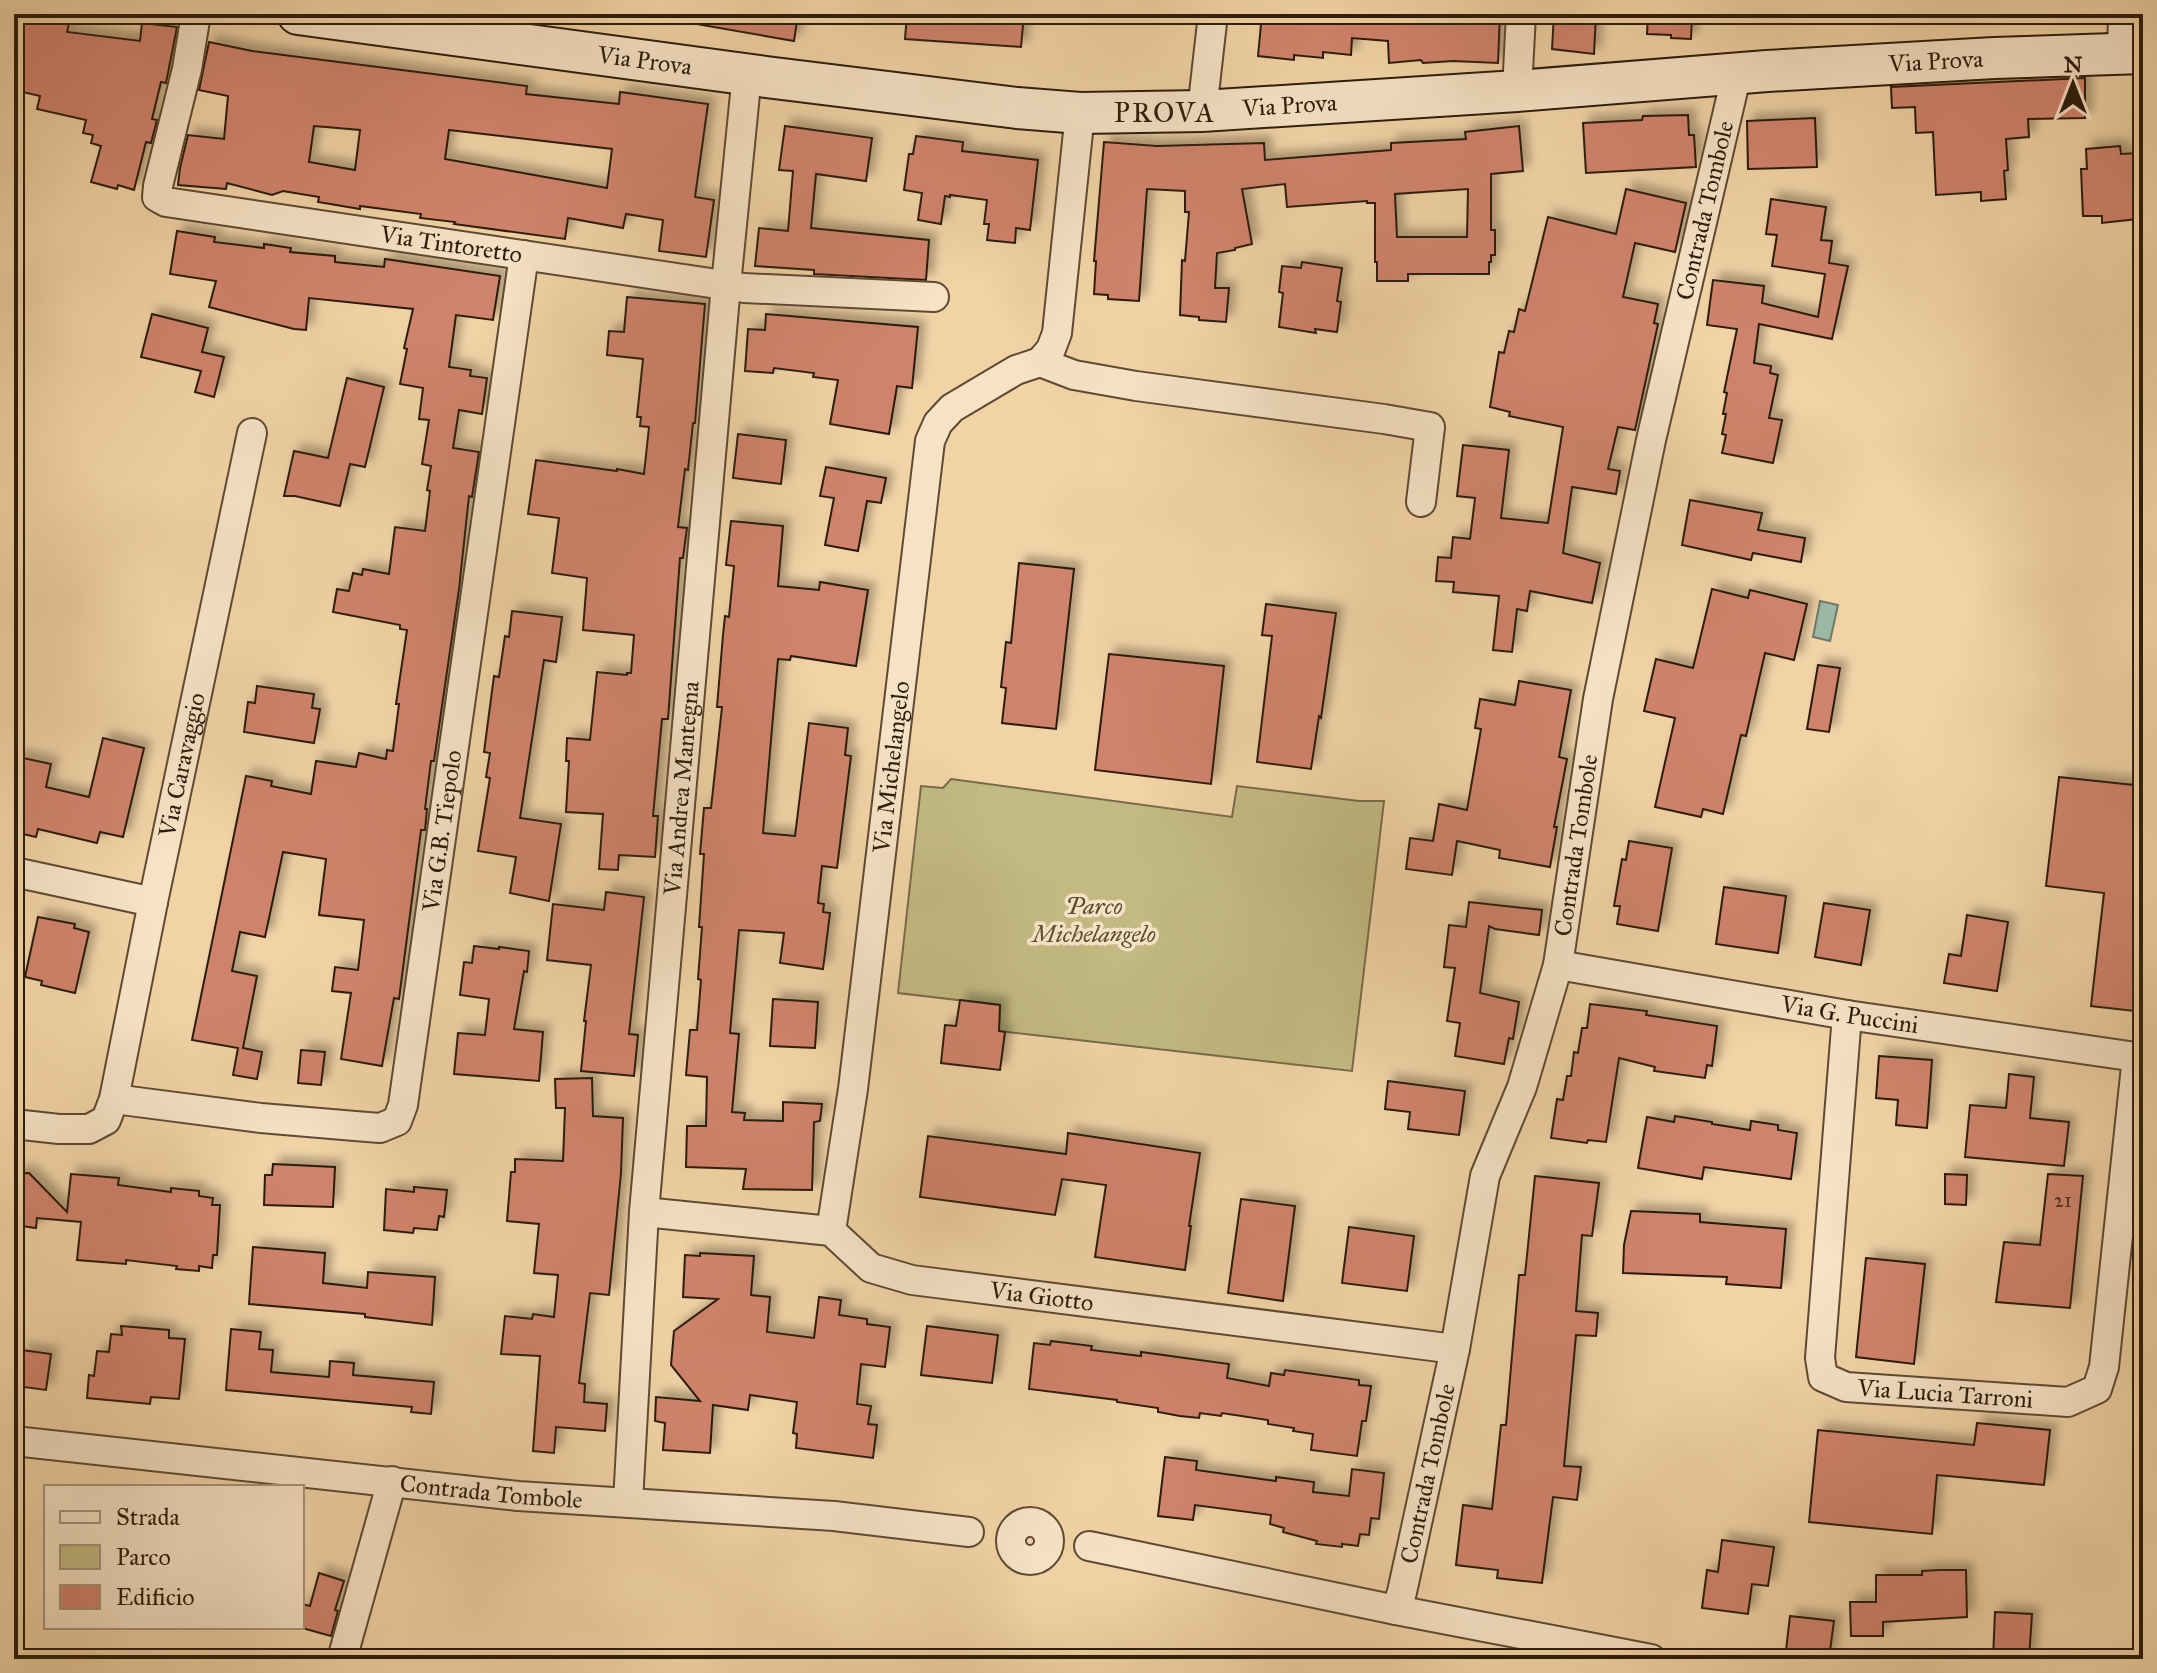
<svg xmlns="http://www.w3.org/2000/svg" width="2157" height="1673" font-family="'IM FELL Great Primer',serif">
	<defs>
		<filter id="shadow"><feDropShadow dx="7" dy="-7" stdDeviation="4" flood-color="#0004"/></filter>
	</defs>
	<rect width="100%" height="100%" fill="#f1d3a6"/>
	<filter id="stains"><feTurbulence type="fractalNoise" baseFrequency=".0025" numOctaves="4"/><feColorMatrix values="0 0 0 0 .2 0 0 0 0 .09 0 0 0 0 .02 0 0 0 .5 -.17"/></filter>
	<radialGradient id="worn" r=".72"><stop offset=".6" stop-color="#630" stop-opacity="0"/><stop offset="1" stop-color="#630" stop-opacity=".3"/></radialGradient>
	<path fill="#c2ba82" stroke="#776c46" stroke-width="2" d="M951,779L1232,817L1237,786L1359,801H1384L1352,1071L999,1031L1000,1005L898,993L921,786L943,788Z"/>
	<path fill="#9bb8a7" stroke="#6f7a69" stroke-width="2" d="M1820,601L1838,605L1830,641L1813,637Z"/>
	<g fill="#d0836c" stroke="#2c1d0b" stroke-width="2" fill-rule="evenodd" filter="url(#shadow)">
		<path d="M14,14H71L67,32L140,41L142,23L177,27L166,83L161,82L152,119L157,120L151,143L146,142L134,190L118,185L117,189L91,182L101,146L91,143L93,135L83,133L86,120L37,109L40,96L14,90Z"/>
		<path d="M697,14H798L794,41L696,24Z"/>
		<path d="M907,14H1024L1021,47L905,39Z"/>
		<path d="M1262,14H1500L1498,63L1453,61L1423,63L1421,60L1389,63L1388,41L1352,38L1351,55L1323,52V58L1294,55V60L1258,56Z"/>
		<path d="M1554,14H1596L1594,54L1552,49Z"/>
		<path d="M1648,14H1692L1691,39L1671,38V35L1647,34Z"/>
		<path d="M209,42L252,51L527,86L526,94L619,104L620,92L708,104L695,197L714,200L706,257L659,251L663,220L626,214L623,228L568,218L565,239L454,224L455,222L420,218L421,214L360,206V209L318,202L319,197L283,191L272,195L227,183L226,189L178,185L180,168L188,135L224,139L228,96L199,90ZM314,126L360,130L355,170L309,162ZM449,130L612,149L607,188L445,159Z"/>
		<path d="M2085,78V118L2028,119L2029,137L2006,139L2008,170L2004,171L2006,199L1981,201V192L1936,195L1933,132L1916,133L1915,107L1892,108L1891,87Z"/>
		<path d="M1688,115L1689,135H1694L1696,167L1586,173L1583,123L1642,120L1643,116Z"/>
		<path d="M1815,118L1817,167L1748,169L1747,121Z"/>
		<path d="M785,126L872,138L866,181L816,174L811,228L929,240L926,280L814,274V270L755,266L759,228L788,231L793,171L779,170Z"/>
		<path d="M1519,126L1523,171L1491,174V230H1495V255H1491V262H1489V274H1408V281H1377V262H1375V203H1367V201L1287,207L1285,184L1242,189L1252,244L1235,248V250L1217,253L1215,288H1229L1226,322L1199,320V317L1180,315L1182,260L1185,261L1189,212H1185V191L1147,189L1139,301L1108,299V295L1094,294L1096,261H1094L1104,142L1157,146L1264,143L1265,160L1391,150V143L1466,139L1465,132ZM1468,189L1467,237H1397L1395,194Z"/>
		<path d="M916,136L963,142L962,151L1038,160L1030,230L1016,228L1015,243L987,240L989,224H984L987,200L950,195V197L945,196L941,224L918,220L922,193L904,190L909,154H913Z"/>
		<path d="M2120,146L2121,154L2140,153L2143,185L2134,186L2137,219L2102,223V216H2083L2081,169H2087L2086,149Z"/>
		<path d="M1626,189L1686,203L1675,252L1635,243L1623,297L1658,304L1654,323L1658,324L1635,430L1618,427L1608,469L1620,471L1616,494L1572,487L1563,553L1600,563L1592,603L1530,591L1527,611L1517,609L1512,652L1493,650L1499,596L1453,592L1454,582L1436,581L1438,557L1451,558L1453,537L1470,539L1475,498L1457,496L1463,445L1509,450L1501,518L1548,523L1563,427L1509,416L1510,412L1490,407L1499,352L1504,353L1509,331L1514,332L1519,309L1525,311L1548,217L1616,234Z"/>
		<path d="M1771,199L1826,207L1821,240L1832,241L1829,263L1848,266L1832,339L1759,324L1754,363L1771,366L1770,373L1778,375L1769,418L1782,420L1773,463L1722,453L1726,435L1722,434L1726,414H1723L1727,393L1724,392L1737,329L1707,325L1713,280L1764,286L1762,303L1818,317L1825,274L1772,266L1777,235L1766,234Z"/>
		<path d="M177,231L215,237L214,242L264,248V244L291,248L290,252L335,256V262L384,267L385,259L500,276L493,320L456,315L449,367L471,370L470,376L487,378L482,414L459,410L453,448L479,452L472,497L469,496L459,589L434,761H431L425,809H427L425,830H421L399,999L394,998L382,1066L341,1059L351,993L332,991L335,967L358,970L364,920L319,915L326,859L283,852L265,937L240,932L232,971L257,976L243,1048L262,1052L257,1079L233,1075L238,1048L192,1040L246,776L272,781L271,786L311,794L316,761L356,767L359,753L386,759L387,750L393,751L399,704H396L407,630L400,629V625L333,612L337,589L349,591L353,573L362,575L363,569L389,574L395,527L425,531L430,491L427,490L431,466L422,464L429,420L419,419L423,388L400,384L407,349L404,348L413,309L309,298L306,330L294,329L209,307L216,281L170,274Z"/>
		<path d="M1302,262L1342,268L1337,301L1341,302L1337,332L1315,329L1316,333L1279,327L1283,293L1279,292L1282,266L1301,268Z"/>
		<path d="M627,297L705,304L695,423H693L688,470L685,469L678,527L687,528L683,558H680L668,719H662L653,816H658L655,857L619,855L618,870L599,869L603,814L566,812L569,761H566L567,738L590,740L597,672L627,675V673H631L634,635L583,630L587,578L552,573L559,518L528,514L536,460L617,471V469L644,474L649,427L640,426L641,417H637L643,359L607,355L609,331L624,332Z"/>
		<path d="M152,314L208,328L202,352L224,357L214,397L195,392L201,371L141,357Z"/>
		<path d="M766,314L918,327L912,388L897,386L889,434L830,424L838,380L813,377L814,373L774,368L773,373L745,371L748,329L765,330Z"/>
		<path d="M347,378L384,387L365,467L350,464L340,506L295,496H284L294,451L328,458Z"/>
		<path d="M738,434L786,440L781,484L733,478Z"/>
		<path d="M826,467L886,478L881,503L867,501L858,551L825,545L834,498L820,496Z"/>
		<path d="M1690,500L1762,513L1758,530L1805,538L1801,562L1753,553L1751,560L1682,545Z"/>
		<path d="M731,521L783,526L778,586L819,590L820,582L868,590L856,666L791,656L790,660L778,659L763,833L795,836L809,723L848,728L845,755L851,756L837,868L822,866L818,903L824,904L823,912L830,913L823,969L780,963L784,933L739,930L730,1033L739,1034L732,1112L745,1113L744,1120L783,1121V1102L822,1104L820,1121L814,1122L812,1190L743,1189L746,1169L686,1167L687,1126H706L707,1077L686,1075L690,1030H697L701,980L698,979L702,927H699L704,854H700L704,808H711L722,707H717L723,635L725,616L729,617L734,566L726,565Z"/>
		<path d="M1019,563L1074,569L1056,729L1002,723L1006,688L1001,687L1006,642L1011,643Z"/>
		<path d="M1712,589L1748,598L1750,590L1807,604L1794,660L1765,653L1746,736L1741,735L1723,814L1703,809L1701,817L1655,807L1675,718L1644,711L1656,659L1693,668Z"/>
		<path d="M1266,604L1336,613L1321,718L1319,716L1311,769L1257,762L1272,636L1262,635Z"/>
		<path d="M512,611L562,617L556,662L544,660L520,818L561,824L549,901L510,893L516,857L478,851L490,778L486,777L490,753L484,752L494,676L499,677L505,636L509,637Z"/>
		<path d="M1109,654L1224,666L1211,784L1095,770Z"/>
		<path d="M1818,665L1840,668L1829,732L1807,729Z"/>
		<path d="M1519,681L1571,690L1559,757L1567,759L1554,827H1557L1550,867L1499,858L1500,850L1457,841L1452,875L1406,869L1410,838L1433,841L1439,804L1467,810L1481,729L1475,728L1480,699L1515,705Z"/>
		<path d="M257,686L314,694L312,708L320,709L314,743L244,732L248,702L255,703Z"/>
		<path d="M103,738L144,748L123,837L100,832L97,843L38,829L36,837L14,832V756L51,764L46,787L89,797Z"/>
		<path d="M2059,777L2143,786V1012L2091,1006L2104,893L2046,886Z"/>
		<path d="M1629,841L1672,848L1658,931L1617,924L1620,906H1614L1622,859L1626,860Z"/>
		<path d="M1724,887L1786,896L1778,953L1716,944Z"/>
		<path d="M606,892L644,897L629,1034L638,1035L634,1076L581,1071L586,1021H584L591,965L547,960L553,904L604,910Z"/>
		<path d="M1469,902L1542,910L1539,935L1495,929L1489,926L1480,993L1519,1002L1513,1039L1509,1038L1504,1064L1455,1056L1460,1023L1447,1021L1455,968L1444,967L1449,925L1466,927Z"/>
		<path d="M1824,903L1870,910L1861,965L1815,957Z"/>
		<path d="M1967,915L2008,922L1997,991L1944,983L1949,954L1961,956Z"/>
		<path d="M38,917L75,924L74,928L89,932L75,993L41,985L42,981L25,977Z"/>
		<path d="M474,946L499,949V947L529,951L527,972L524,971L514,1029L543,1032L539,1081L454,1074L458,1033L485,1035L489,999L460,995L464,962L472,963Z"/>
		<path d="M773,999L818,1002L815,1048L770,1046Z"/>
		<path d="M960,1000L1000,1005L999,1031L1005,1032L1000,1070L941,1063L945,1025L956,1026Z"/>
		<path d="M1590,1004L1647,1011L1646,1015L1717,1026L1712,1066L1707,1065L1705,1078L1654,1071L1655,1067L1619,1058L1606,1142L1588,1140L1587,1143L1551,1138L1557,1099L1563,1100L1567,1076H1571L1574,1052L1578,1053L1582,1028H1587Z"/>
		<path d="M301,1050L325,1052L321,1085L298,1083Z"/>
		<path d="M1879,1056L1932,1060L1927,1128L1896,1125L1898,1100L1876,1098Z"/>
		<path d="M2009,1074L2034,1077L2030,1118L2069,1122L2064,1166L1965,1157L1970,1105L2006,1108Z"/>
		<path d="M592,1078L593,1116L623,1118L621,1173L609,1295L590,1293L579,1383L585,1384L584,1402L607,1404L605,1431L556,1427L554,1453L533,1451L540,1356L501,1354L505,1316L532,1319L533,1314L554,1317L558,1275L534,1273L539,1224L507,1221L511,1172H515V1159L563,1161L565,1108H556L555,1079Z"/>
		<path d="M1388,1081L1465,1091L1459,1135L1408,1129L1410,1112L1385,1109Z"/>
		<path d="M1675,1116L1712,1122V1124L1750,1130L1751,1121L1778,1125V1130L1797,1133L1791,1179L1704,1167L1702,1179L1638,1168L1647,1117L1674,1122Z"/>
		<path d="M1068,1133L1200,1153L1189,1226H1191L1185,1270L1095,1257L1106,1185L1062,1179L1055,1215L920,1197L928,1136L1066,1154Z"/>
		<path d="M273,1164L335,1167L333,1207L264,1205L265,1175H272Z"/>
		<path d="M29,1173L67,1212L71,1174L119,1178L118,1185L171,1192V1188L199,1191V1196L213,1198L212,1205H220L217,1255H213L212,1268L199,1266V1271L176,1269L177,1266L126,1260V1264L77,1260L81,1222L37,1218L36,1228L14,1225V1174Z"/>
		<path d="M1945,1174L1967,1175L1966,1205L1945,1204Z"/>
		<path d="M2048,1174L2083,1176L2070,1308L1996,1302L2004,1242L2040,1245Z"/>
		<path d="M1535,1176L1599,1183L1592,1236L1582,1235L1576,1311L1598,1313L1596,1336L1576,1335L1564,1466L1581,1467L1577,1500L1553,1497L1542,1583L1497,1578L1498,1570L1456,1565L1463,1505L1492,1509L1501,1425H1506L1519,1275H1525Z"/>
		<path d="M414,1187L447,1190L444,1217L439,1216L437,1230L414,1228L413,1233L384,1230L386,1189L414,1192Z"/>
		<path d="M1241,1199L1295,1206L1283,1301L1228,1293Z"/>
		<path d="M1631,1211L1700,1214V1222L1786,1229L1781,1288L1726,1284L1727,1277L1623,1273L1624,1245Z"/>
		<path d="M1349,1227L1414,1236L1407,1291L1342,1283Z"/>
		<path d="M253,1247L325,1253L323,1283L367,1288L368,1272L435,1277L432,1325L365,1317V1314L249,1304Z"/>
		<path d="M700,1253L754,1256L751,1295L770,1297L767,1332L814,1338L819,1297L841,1300L839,1315L867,1319V1324L890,1327L885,1367L861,1364L857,1404L871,1406L868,1424L877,1425L873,1458L796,1448L797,1434L793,1433L797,1402L750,1395L748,1410L713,1405L710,1453L663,1450L665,1423L655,1421L656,1397L700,1401L671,1365L674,1331L718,1299L683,1297L685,1255L700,1256Z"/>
		<path d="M1866,1258L1925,1264L1914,1364L1856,1357Z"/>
		<path d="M121,1326L169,1330V1338L185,1339L179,1399L151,1397L150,1404L87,1398L89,1375L94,1376L97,1351L109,1352L111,1334L122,1335Z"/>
		<path d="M927,1326L998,1335L992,1383L921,1375Z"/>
		<path d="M231,1329L261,1332L259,1349L273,1350L271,1372L329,1377L330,1361L354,1363L353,1375L434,1382L431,1414L411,1412L412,1407L226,1390Z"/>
		<path d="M1051,1341L1092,1346L1091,1350L1141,1356V1352L1229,1364L1227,1378L1269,1386L1271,1373L1284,1375L1285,1370L1359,1380V1385L1371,1386L1366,1421H1362L1357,1456L1311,1450L1313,1434L1293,1431L1294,1428L1268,1424V1420L1222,1413L1221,1416L1200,1413L1199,1418L1180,1416L1158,1412V1408L1117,1402V1400L1029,1389L1034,1343L1050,1345Z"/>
		<path d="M22,1350L51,1354L46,1390L16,1386Z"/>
		<path d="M1977,1423L2050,1430L2044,1485L1937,1475L1932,1534L1809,1522L1818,1430L1974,1445Z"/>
		<path d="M1165,1457L1197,1461L1196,1470L1276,1481V1477L1314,1482L1313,1492L1349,1496L1352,1469L1384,1473L1379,1519L1371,1518L1369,1535L1360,1534L1358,1546L1342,1544V1547L1316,1544L1317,1541L1283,1532L1284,1528L1270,1524L1271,1515L1195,1505L1193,1520L1158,1516Z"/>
		<path d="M1722,1540L1774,1547L1768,1586L1752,1584L1748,1614L1702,1608L1707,1570L1718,1572Z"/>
		<path d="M1940,1570H1966L1967,1617L1883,1622V1636H1851L1850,1602H1876V1575H1922V1571Z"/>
		<path d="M319,1573L344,1581L335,1610L338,1611L331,1636L302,1628V1604L310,1606Z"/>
		<path d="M1995,1612L2032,1614L2029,1659H1993Z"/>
		<path d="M1790,1616L1834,1621L1829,1659H1785Z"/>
	</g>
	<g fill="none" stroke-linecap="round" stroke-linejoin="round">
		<g stroke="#5d4a32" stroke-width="32">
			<g id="minor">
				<path id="s1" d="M196,14L187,69L158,186L157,197L166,202L744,288L934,297"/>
				<path d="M2122,54L2123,14"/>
				<path d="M1517,91L1521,14"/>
				<path d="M1202,111L1213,14"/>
				<path d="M1040,362L1074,375L1136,386L1384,419L1430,427L1421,502"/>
				<path d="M14,872L153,902"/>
				<path id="s2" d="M1558,965L1847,1015L2143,1058"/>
				<path id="s3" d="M1847,1015L1820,1358L1823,1377L1846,1387L2068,1402L2097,1389L2104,1367L2137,1057"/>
				<path id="s4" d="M114,1099L261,1118L355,1126L380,1128L397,1121L403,1105L524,255"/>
				<path id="s5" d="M14,1124L59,1129H89L106,1120L114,1099L153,902L252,433"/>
				<path id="s6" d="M644,1212L831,1231L871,1268L912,1280L1455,1349"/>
				<path id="s7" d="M831,1231L853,1089L930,441L938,423L952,408L1016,370L1040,362L1051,349L1057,333L1080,113"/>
				<path id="s8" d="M14,1441L518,1496L834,1516L969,1532"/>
				<path id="s9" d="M628,1502L644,1212L726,285L747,74"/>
				<circle cx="1030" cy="1541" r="19"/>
				<path d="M1089,1546L1396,1610L1651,1659"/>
				<path id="s10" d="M1396,1610L1402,1592L1455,1349L1485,1176L1522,1087L1558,965L1598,699L1651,440L1737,73"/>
				<path d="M342,1659L392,1481"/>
			</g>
		</g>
		<g stroke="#2c1d0b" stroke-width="44">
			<g id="secondary">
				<path id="s11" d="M298,14L766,77L1017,108L1080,113L1202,111L1517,91L1767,71L1994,58L2143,53"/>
			</g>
		</g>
		<use href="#minor" stroke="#f6e2c5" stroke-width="28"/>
		<use href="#secondary" stroke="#f6e2c5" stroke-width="40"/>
	</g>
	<g text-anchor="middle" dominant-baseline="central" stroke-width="7" stroke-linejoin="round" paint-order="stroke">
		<g font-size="20" fill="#553623">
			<text x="2063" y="1200">21</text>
		</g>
		<g font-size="24" fill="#2c1d0b" stroke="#f6e2c5">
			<text stroke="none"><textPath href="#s11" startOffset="350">Via Prova</textPath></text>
			<text stroke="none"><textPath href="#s11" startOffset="1646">Via Prova</textPath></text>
			<text stroke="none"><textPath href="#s11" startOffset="998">Via Prova</textPath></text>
			<text stroke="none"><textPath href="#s10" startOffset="1436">Contrada Tombole</textPath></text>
			<text stroke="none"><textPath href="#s1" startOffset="486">Via Tintoretto</textPath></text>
			<text stroke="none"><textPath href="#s5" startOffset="458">Via Caravaggio</textPath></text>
			<text stroke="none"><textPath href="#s7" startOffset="468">Via Michelangelo</textPath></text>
			<text stroke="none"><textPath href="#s9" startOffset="716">Via Andrea Mantegna</textPath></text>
			<text stroke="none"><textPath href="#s4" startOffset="580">Via G.B. Tiepolo</textPath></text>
			<text stroke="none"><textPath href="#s10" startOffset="788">Contrada Tombole</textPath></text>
			<text stroke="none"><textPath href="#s2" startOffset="296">Via G. Puccini</textPath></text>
			<text stroke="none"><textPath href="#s6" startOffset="416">Via Giotto</textPath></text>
			<text stroke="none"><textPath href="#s3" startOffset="488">Via Lucia Tarroni</textPath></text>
			<text stroke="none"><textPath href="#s10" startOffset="140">Contrada Tombole</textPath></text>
			<text stroke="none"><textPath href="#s8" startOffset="480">Contrada Tombole</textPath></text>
		</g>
		<g font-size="24" font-style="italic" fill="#594c2f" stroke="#f6e2c5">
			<text x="1094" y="906">Parco<tspan x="1094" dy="28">Michelangelo</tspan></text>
		</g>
		<g font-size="28" letter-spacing="2" fill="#2c1d0b" stroke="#f6e2c5">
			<text x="1165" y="112">PROVA</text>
		</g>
	</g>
	<rect width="2157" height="1673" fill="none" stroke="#f1d3a6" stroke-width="48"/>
	<rect x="16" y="16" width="2125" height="1641" fill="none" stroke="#2c1d0b" stroke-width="4"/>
	<rect x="24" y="24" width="2109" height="1625" fill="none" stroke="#2c1d0b" stroke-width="2"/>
	<rect x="44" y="1485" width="260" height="144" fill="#f6e2c5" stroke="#a5937b" stroke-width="2"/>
	<rect x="60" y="1511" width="40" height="12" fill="#f6e2c5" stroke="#a5937b" stroke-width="2"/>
	<text x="116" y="1525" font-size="24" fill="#2c1d0b">Strada</text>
	<rect x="60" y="1545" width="40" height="24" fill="#c2ba82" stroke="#a5937b" stroke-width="2"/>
	<text x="116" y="1565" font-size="24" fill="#2c1d0b">Parco</text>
	<rect x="60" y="1585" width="40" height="24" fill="#d0836c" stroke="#a5937b" stroke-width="2"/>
	<text x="116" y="1605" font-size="24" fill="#2c1d0b">Edificio</text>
	<g transform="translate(2073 84)" stroke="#f6e2c5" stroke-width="6" paint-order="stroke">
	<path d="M0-6L14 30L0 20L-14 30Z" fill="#2c1d0b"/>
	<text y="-12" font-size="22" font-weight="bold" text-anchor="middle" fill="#2c1d0b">N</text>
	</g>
	<rect width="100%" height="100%" filter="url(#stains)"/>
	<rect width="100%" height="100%" fill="url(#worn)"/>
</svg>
